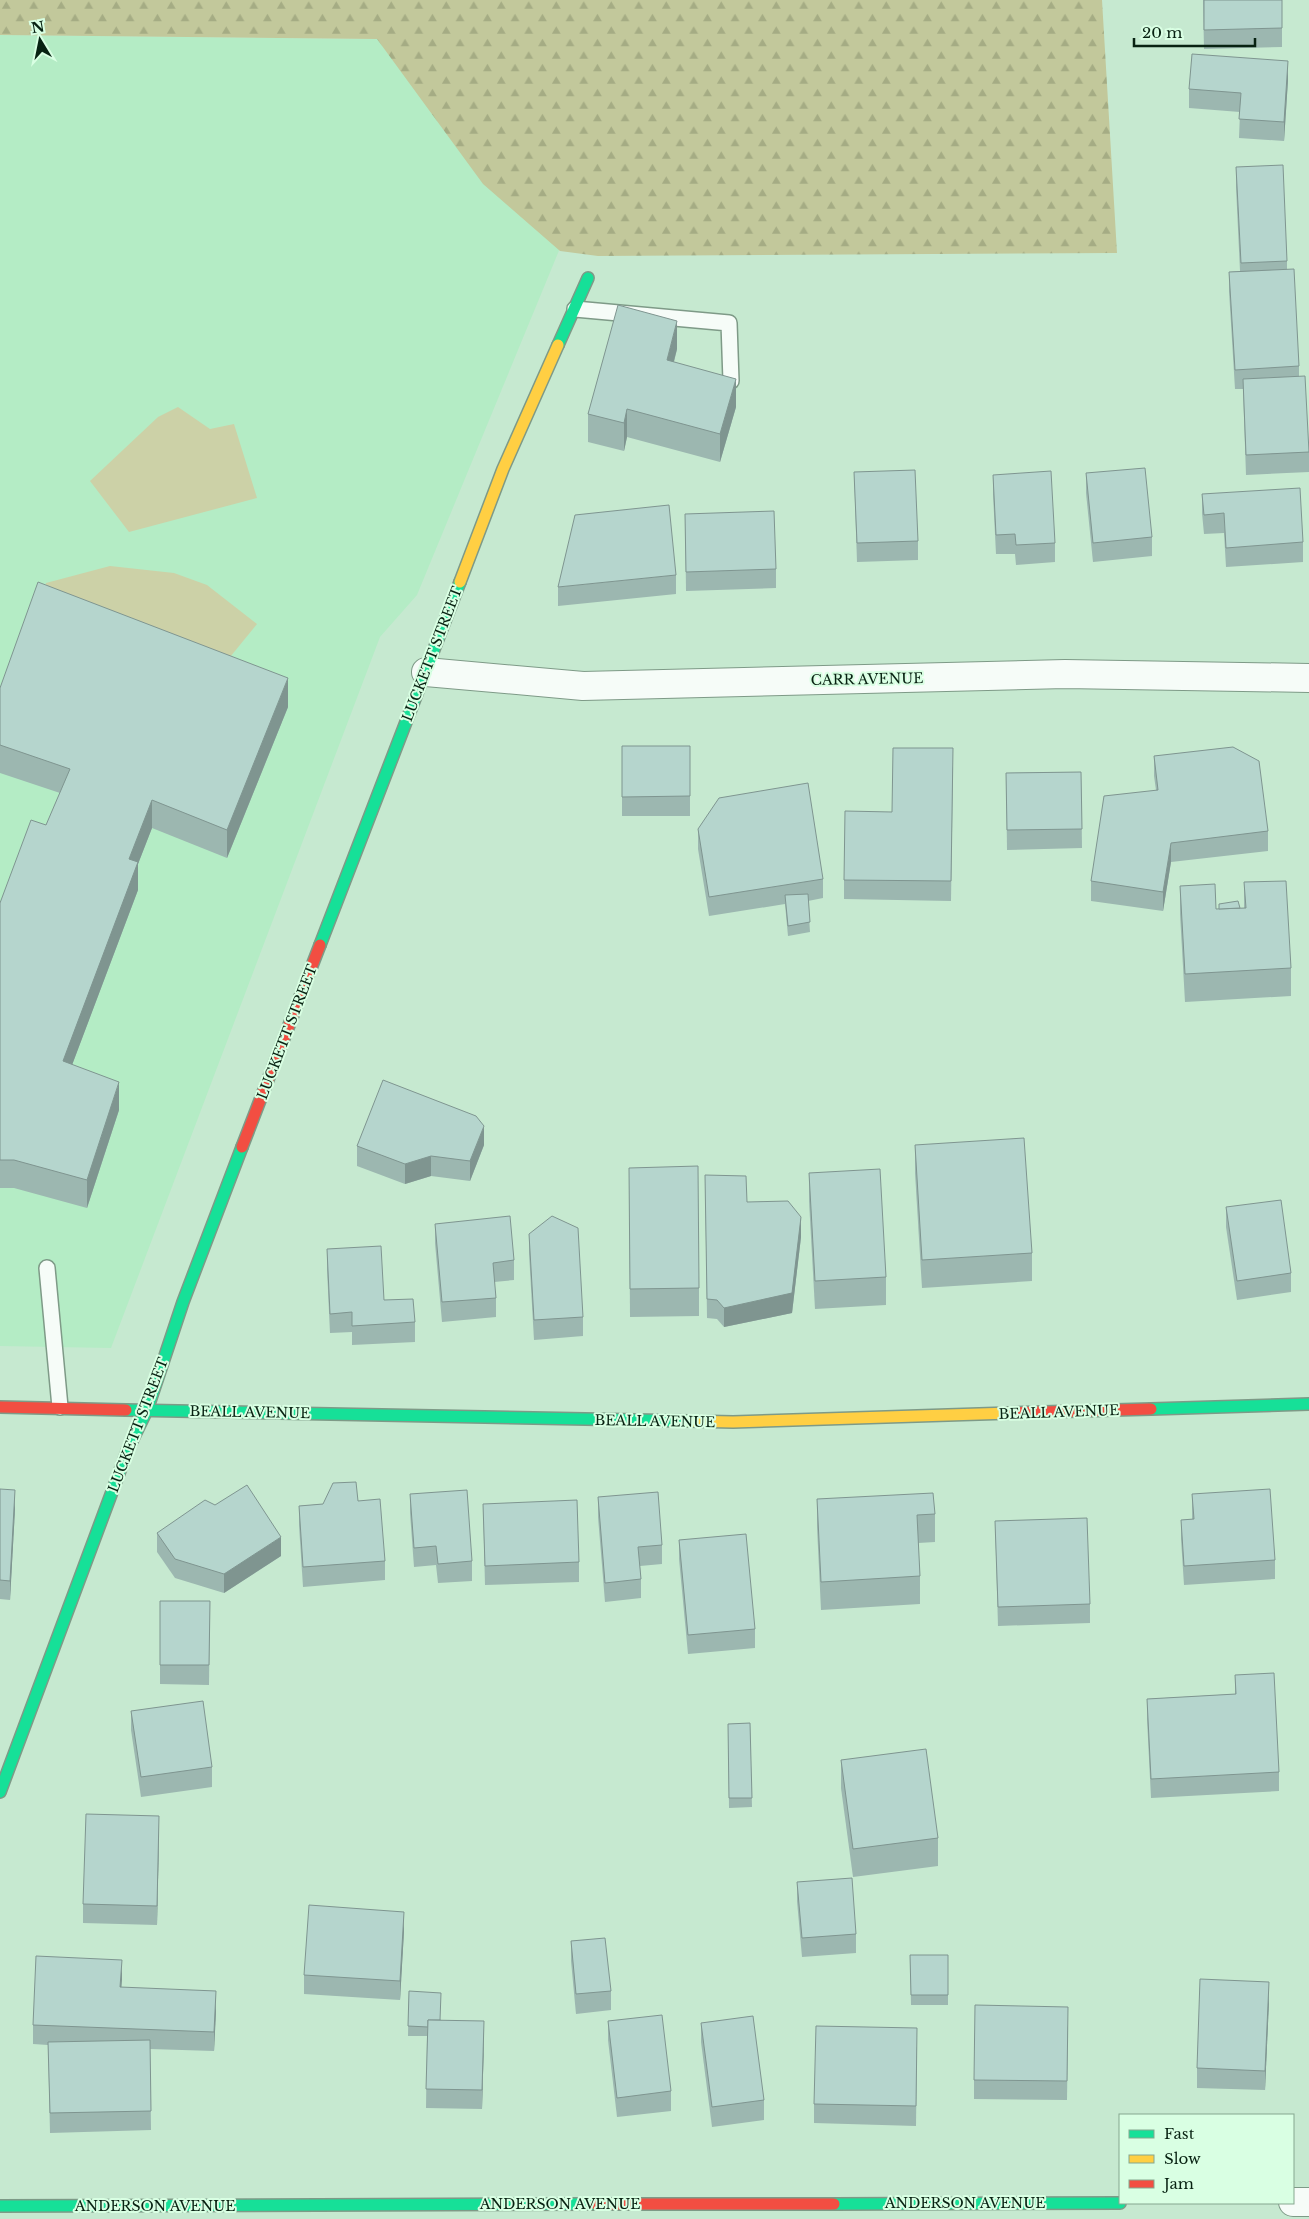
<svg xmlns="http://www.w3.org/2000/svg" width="1309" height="2219" font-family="'Libre Baskerville',serif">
	<defs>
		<pattern id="forest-firs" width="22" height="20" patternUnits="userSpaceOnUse" patternTransform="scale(1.25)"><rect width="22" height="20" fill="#c2c89b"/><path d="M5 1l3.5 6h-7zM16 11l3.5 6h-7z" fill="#a5ac84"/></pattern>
	</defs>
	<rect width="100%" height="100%" fill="#c6e9d0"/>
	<path fill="#b4ecc5" d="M0,35L645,42L417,595L380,637L111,1348L0,1346Z"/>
	<g fill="#ccd1a7">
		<path d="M178,407L210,429L234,424L257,498L129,532L90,481L158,417Z"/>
		<path d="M110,566L174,573L207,585L257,624L217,673L42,606L46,583Z"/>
	</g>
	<path fill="url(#forest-firs)" d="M0,0H1102L1117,253L598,256L560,251L483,184L377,39L0,35Z"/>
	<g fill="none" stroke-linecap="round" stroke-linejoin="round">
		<g stroke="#7e9a87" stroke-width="18">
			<g id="lane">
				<path d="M575,309L729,323L731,381"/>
				<path d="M47,1268L60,1407"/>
			</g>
		</g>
		<g stroke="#7e9a87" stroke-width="30">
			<g id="street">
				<path d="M426,672L583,686L1065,674L1309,678"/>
				<path d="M1293,2202H1309"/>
			</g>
		</g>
		<g stroke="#7e9a87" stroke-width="14">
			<g id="fast">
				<path d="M558,345L588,278"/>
				<path d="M320,945L460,582"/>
				<path d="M1151,1409L1309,1404"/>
				<path d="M126,1410L688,1421"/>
				<path d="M0,1792L128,1449L147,1410L183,1302L242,1147"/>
				<path d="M834,2204L1120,2203"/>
				<path d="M0,2206L596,2204"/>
			</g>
		</g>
		<g stroke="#7e9a87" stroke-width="14">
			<g id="slow">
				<path d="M460,582L503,469L558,345"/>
				<path d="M688,1421L733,1422L1010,1413"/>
			</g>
		</g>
		<g stroke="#7e9a87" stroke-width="14">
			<g id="jam">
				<path d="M242,1147L320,945"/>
				<path d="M0,1407L126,1410"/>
				<path d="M1010,1413L1151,1409"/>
				<path d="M596,2204H834"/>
			</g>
		</g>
		<use href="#lane" stroke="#f6fcf8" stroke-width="15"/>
		<use href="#street" stroke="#f6fcf8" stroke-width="28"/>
		<use href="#fast" stroke="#16e098" stroke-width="11"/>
		<use href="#slow" stroke="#ffcf43" stroke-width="11"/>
		<use href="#jam" stroke="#f24e42" stroke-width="11"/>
	</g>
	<g fill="#9cb7b0">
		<path d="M1203,0H1282V47L1204,49Z"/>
		<path d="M1288,80L1284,141L1239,138L1240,112L1189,108V89Z"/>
		<path d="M1236,167L1287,261V269L1299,366V376L1309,452V472L1246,475L1243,389H1235L1229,291V272L1240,271L1236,187Z"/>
		<path d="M677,349L674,362L736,407L720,462L627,437L624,451L588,442V414Z"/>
		<path d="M854,472L918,541V560L857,562Z"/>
		<path d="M1086,473L1152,537V556L1093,562L1086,493Z"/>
		<path d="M993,475L1055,543V562L1016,565L1015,554H996L993,494Z"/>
		<path d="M1202,494L1303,542V562L1226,567L1224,533L1204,534L1202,513Z"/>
		<path d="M685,514L776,569V588L686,591Z"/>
		<path d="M676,575V594L558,606V587Z"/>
		<path d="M0,688L288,707L227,858L152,828L138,864V890L72,1065L119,1110L87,1208L14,1188H0V903L46,825L60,793L0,773Z"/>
		<rect x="622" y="746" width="68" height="70"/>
		<path d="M1154,756L1268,831V851L1171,862L1163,911L1091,901V881L1156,790L1154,776Z"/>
		<path d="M953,767L951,901L844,899V880L892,812Z"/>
		<path d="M1081,772L1082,848L1007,850L1006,773Z"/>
		<path d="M698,829L823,879V898L808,901L810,932L788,936L785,904L709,916L698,849Z"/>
		<path d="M1244,882L1291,968V996L1185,1002L1180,914V886L1216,909L1244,908Z"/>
		<path d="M484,1145L470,1181L431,1176L405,1184L357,1166V1146Z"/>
		<path d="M915,1145L1032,1253V1281L922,1288L915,1173Z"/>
		<path d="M629,1168L699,1288V1316L630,1317Z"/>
		<path d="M809,1173L886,1277V1305L815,1309L809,1201Z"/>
		<path d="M705,1175L801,1237L792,1313L724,1327L717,1319L707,1318Z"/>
		<path d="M1226,1207L1291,1273V1292L1237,1300L1226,1227Z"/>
		<path d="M435,1224L514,1260V1280L494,1282L496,1298V1317L442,1322L435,1243Z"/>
		<path d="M529,1234L583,1317V1336L534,1340L529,1253Z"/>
		<path d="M327,1249L384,1300L415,1322V1342L352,1345V1332L330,1333L327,1269Z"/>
		<path d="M0,1489L15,1509L10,1600L0,1599Z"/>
		<path d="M410,1494L472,1561V1581L438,1583L436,1565L414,1567L410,1513Z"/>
		<path d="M1192,1494L1275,1560V1579L1184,1585L1181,1539V1520L1192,1519Z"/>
		<path d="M598,1497L662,1545V1564L640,1566L641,1579V1598L605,1602L598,1517Z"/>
		<path d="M817,1499L935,1514V1542L918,1543L920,1576V1604L821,1610L817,1527Z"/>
		<path d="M358,1501L385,1561V1580L303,1587L299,1525V1506Z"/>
		<path d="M483,1504L579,1562V1582L485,1585Z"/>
		<path d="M995,1521L1090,1604V1623L998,1626Z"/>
		<path d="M157,1533L281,1556L224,1593L175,1578L157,1552Z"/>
		<path d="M679,1540L755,1629V1648L688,1654L679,1559Z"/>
		<path d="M160,1601H210L209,1685L160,1684Z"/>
		<path d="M1235,1675L1279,1772V1791L1151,1798L1147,1719V1699L1235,1694Z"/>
		<path d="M131,1711L212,1767V1787L141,1797L131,1730Z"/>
		<path d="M750,1723L752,1807L729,1808L728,1724Z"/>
		<path d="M841,1760L938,1838V1866L853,1877L841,1788Z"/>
		<path d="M159,1835L157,1925L83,1923V1904Z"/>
		<path d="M797,1882L856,1934V1953L802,1957L797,1901Z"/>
		<path d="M404,1931L400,2000L304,1994V1975Z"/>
		<path d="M571,1941L611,1991V2010L576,2014L571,1961Z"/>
		<path d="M910,1955H948V2005H911Z"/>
		<path d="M122,1979L121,1987L216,2011L214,2051L150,2049L151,2130L50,2133L48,2045L33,2044V2025Z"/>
		<path d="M409,1991L441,2020L484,2040L482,2109L426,2108L427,2036H408Z"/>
		<path d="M1269,2001L1265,2090L1197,2088V2068Z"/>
		<path d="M608,2021L671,2091V2111L617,2117L608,2040Z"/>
		<path d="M701,2023L764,2100V2120L712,2127L701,2042Z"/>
		<path d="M1068,2026L1067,2100L974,2099V2080Z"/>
		<path d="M917,2047L916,2126L814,2123V2104Z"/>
	</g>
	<g fill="#7f9590">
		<path d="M1288,61V80L1284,141V122Z"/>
		<path d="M677,321V349L667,388V360Z"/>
		<path d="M736,379V407L720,462V434Z"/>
		<path d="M627,409V437L624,451V423Z"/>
		<path d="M288,678V707L227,858V830Z"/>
		<path d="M152,800V828L138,864V890L63,1089V1061L129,859Z"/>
		<path d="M1171,843V862L1163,911V892Z"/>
		<path d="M119,1082V1110L87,1208V1180Z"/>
		<path d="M484,1126V1145L470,1181V1161Z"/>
		<path d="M431,1156V1176L405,1184V1164Z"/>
		<path d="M801,1217V1237L792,1313L724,1327V1308Z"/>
		<path d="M15,1490V1509L10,1600V1581Z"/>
		<path d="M281,1537V1556L224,1593V1574Z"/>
		<path d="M159,1816V1835L157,1925V1906Z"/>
		<path d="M404,1912V1931L400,2000V1981Z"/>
		<path d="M122,1960V1979L120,2006V1987Z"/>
		<path d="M1269,1982V2001L1265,2090V2071Z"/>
		<path d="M216,1991V2011L214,2051V2032Z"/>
		<path d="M484,2021V2040L482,2109V2090Z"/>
	</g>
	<g fill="#b5d5cd" stroke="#7f9590">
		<path d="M1204,0H1282V28L1204,30Z"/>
		<path d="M1192,54L1288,61L1284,122L1239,119L1241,93L1189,89Z"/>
		<path d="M1283,165L1287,261L1241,263L1236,167Z"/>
		<path d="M1294,269L1299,366L1235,370L1229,272Z"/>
		<path d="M618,305L677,321L667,360L736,379L720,434L627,409L624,423L588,414Z"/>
		<path d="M1305,376L1309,452L1246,455L1243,379Z"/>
		<path d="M1145,468L1152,537L1093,543L1086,473Z"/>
		<path d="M915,470L918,541L857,543L854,472Z"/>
		<path d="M1051,471L1055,543L1016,545L1015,534L996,535L993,475Z"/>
		<path d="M1300,488L1303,542L1226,548L1224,513L1204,515L1202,494Z"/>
		<path d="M669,505L676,575L558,587L575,515Z"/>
		<path d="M774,511L776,569L686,572L685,514Z"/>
		<path d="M38,582L288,678L227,830L152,800L129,859L138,862L63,1061L119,1082L87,1180L14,1160H0V903L31,820L46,825L70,769L0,745V688Z"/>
		<path d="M622,746H690V796L622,797Z"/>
		<path d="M1233,747L1259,761L1268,831L1171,843L1163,892L1091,881L1104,796L1158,790L1154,756Z"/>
		<path d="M893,748H953L951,881L844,880L845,811L892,812Z"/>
		<path d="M1081,772L1082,829L1007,830L1006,773Z"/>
		<path d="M808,783L823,879L709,897L698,829L719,798Z"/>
		<path d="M1286,881L1291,968L1185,974L1180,886L1215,884L1216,909L1246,908L1244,882Z"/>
		<path d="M808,894L810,922L788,926L785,895Z"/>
		<path d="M1238,901L1240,908L1219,909V904Z"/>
		<path d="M383,1080L476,1116L484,1126L470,1161L431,1156L405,1164L357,1146Z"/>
		<path d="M1024,1138L1032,1253L922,1260L915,1145Z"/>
		<path d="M698,1166L699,1288L630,1289L629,1168Z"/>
		<path d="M880,1169L886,1277L815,1281L809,1173Z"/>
		<path d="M705,1175L746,1176L747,1202L788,1201L801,1217L792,1293L724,1308L717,1300L707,1299Z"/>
		<path d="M1281,1200L1291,1273L1237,1281L1226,1207Z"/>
		<path d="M510,1216L514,1260L493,1263L496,1298L442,1302L435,1224Z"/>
		<path d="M552,1216L578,1228L583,1317L534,1320L529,1234Z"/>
		<path d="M381,1246L384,1300L413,1299L415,1322L352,1326V1312L330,1314L327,1249Z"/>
		<path d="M356,1482L358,1501L380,1499L385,1561L303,1567L299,1506L323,1504L333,1483Z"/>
		<path d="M247,1485L281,1537L224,1574L175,1559L157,1533L205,1500L215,1505Z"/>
		<path d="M0,1489L15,1490L10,1581L0,1580Z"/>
		<path d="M1270,1489L1275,1560L1184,1566L1181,1520L1194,1519L1192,1494Z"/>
		<path d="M467,1490L472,1561L438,1564L436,1546L414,1548L410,1494Z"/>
		<path d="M658,1492L662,1545L638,1547L641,1579L605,1583L598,1497Z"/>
		<path d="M933,1493L935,1514L917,1515L920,1576L821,1582L817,1499Z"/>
		<path d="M577,1500L579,1562L485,1566L483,1504Z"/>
		<path d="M1087,1518L1090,1604L998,1607L995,1521Z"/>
		<path d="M746,1534L755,1629L688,1635L679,1540Z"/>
		<path d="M160,1601H210L209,1665H160Z"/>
		<path d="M1274,1673L1279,1772L1151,1779L1147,1699L1236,1694L1235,1675Z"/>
		<path d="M203,1701L212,1767L141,1777L131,1711Z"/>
		<path d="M750,1723L752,1798H729L728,1724Z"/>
		<path d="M926,1749L938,1838L853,1849L841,1760Z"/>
		<path d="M86,1814L159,1816L157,1906L83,1904Z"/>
		<path d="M852,1878L856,1934L802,1938L797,1882Z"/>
		<path d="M309,1905L404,1912L400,1981L304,1975Z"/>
		<path d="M605,1938L611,1991L576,1994L571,1941Z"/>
		<path d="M910,1955H948V1995H911Z"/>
		<path d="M36,1956L122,1960L120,1987L216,1991L214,2032L33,2025Z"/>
		<path d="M1200,1979L1269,1982L1265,2071L1197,2068Z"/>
		<path d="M409,1991L441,1993L440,2020H428V2027L408,2026Z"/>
		<path d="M975,2005L1068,2007L1067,2081L974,2080Z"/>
		<path d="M662,2015L671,2091L617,2098L608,2021Z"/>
		<path d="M753,2016L764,2100L712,2107L701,2023Z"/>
		<path d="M428,2020L484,2021L482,2090L426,2089Z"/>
		<path d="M816,2026L917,2028L916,2106L814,2104Z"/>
		<path d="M150,2040L151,2111L50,2113L48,2042Z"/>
	</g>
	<g text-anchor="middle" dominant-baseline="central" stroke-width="4" stroke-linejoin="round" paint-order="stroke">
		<g font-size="14" fill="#082212" stroke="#d9ffe3">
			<text transform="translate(432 654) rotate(-69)">LUCKETT STREET</text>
			<text transform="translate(867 679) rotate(-1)">CARR AVENUE</text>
			<text transform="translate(287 1032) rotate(-69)">LUCKETT STREET</text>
			<text transform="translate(250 1412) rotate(1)">BEALL AVENUE</text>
			<text transform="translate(1059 1412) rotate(-2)">BEALL AVENUE</text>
			<text transform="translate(655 1421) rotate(1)">BEALL AVENUE</text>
			<text transform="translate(138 1425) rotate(-69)">LUCKETT STREET</text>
			<text x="965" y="2203">ANDERSON AVENUE</text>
			<text x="560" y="2204">ANDERSON AVENUE</text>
			<text x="155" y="2206">ANDERSON AVENUE</text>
		</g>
	</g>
	<rect x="1119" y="2114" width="175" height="90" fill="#d9ffe3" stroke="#85a78f"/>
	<rect x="1129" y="2130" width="25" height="8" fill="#16e098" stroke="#85a78f"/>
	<text x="1164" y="2139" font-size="15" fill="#082212">Fast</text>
	<rect x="1129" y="2155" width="25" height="8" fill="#ffcf43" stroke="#85a78f"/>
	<text x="1164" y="2164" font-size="15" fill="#082212">Slow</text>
	<rect x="1129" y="2180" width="25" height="8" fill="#f24e42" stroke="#85a78f"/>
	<text x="1164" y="2189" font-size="15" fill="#082212">Jam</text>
	<g transform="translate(40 40) rotate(350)" stroke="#d9ffe3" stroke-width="4" paint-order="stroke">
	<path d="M0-4L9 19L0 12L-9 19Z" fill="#082212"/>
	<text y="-8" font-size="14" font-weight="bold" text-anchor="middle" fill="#082212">N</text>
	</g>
	<path d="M1134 38v8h121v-8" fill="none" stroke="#082212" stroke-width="2.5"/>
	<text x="1142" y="38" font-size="15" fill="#082212" stroke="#d9ffe3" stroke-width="4" paint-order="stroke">20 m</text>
</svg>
